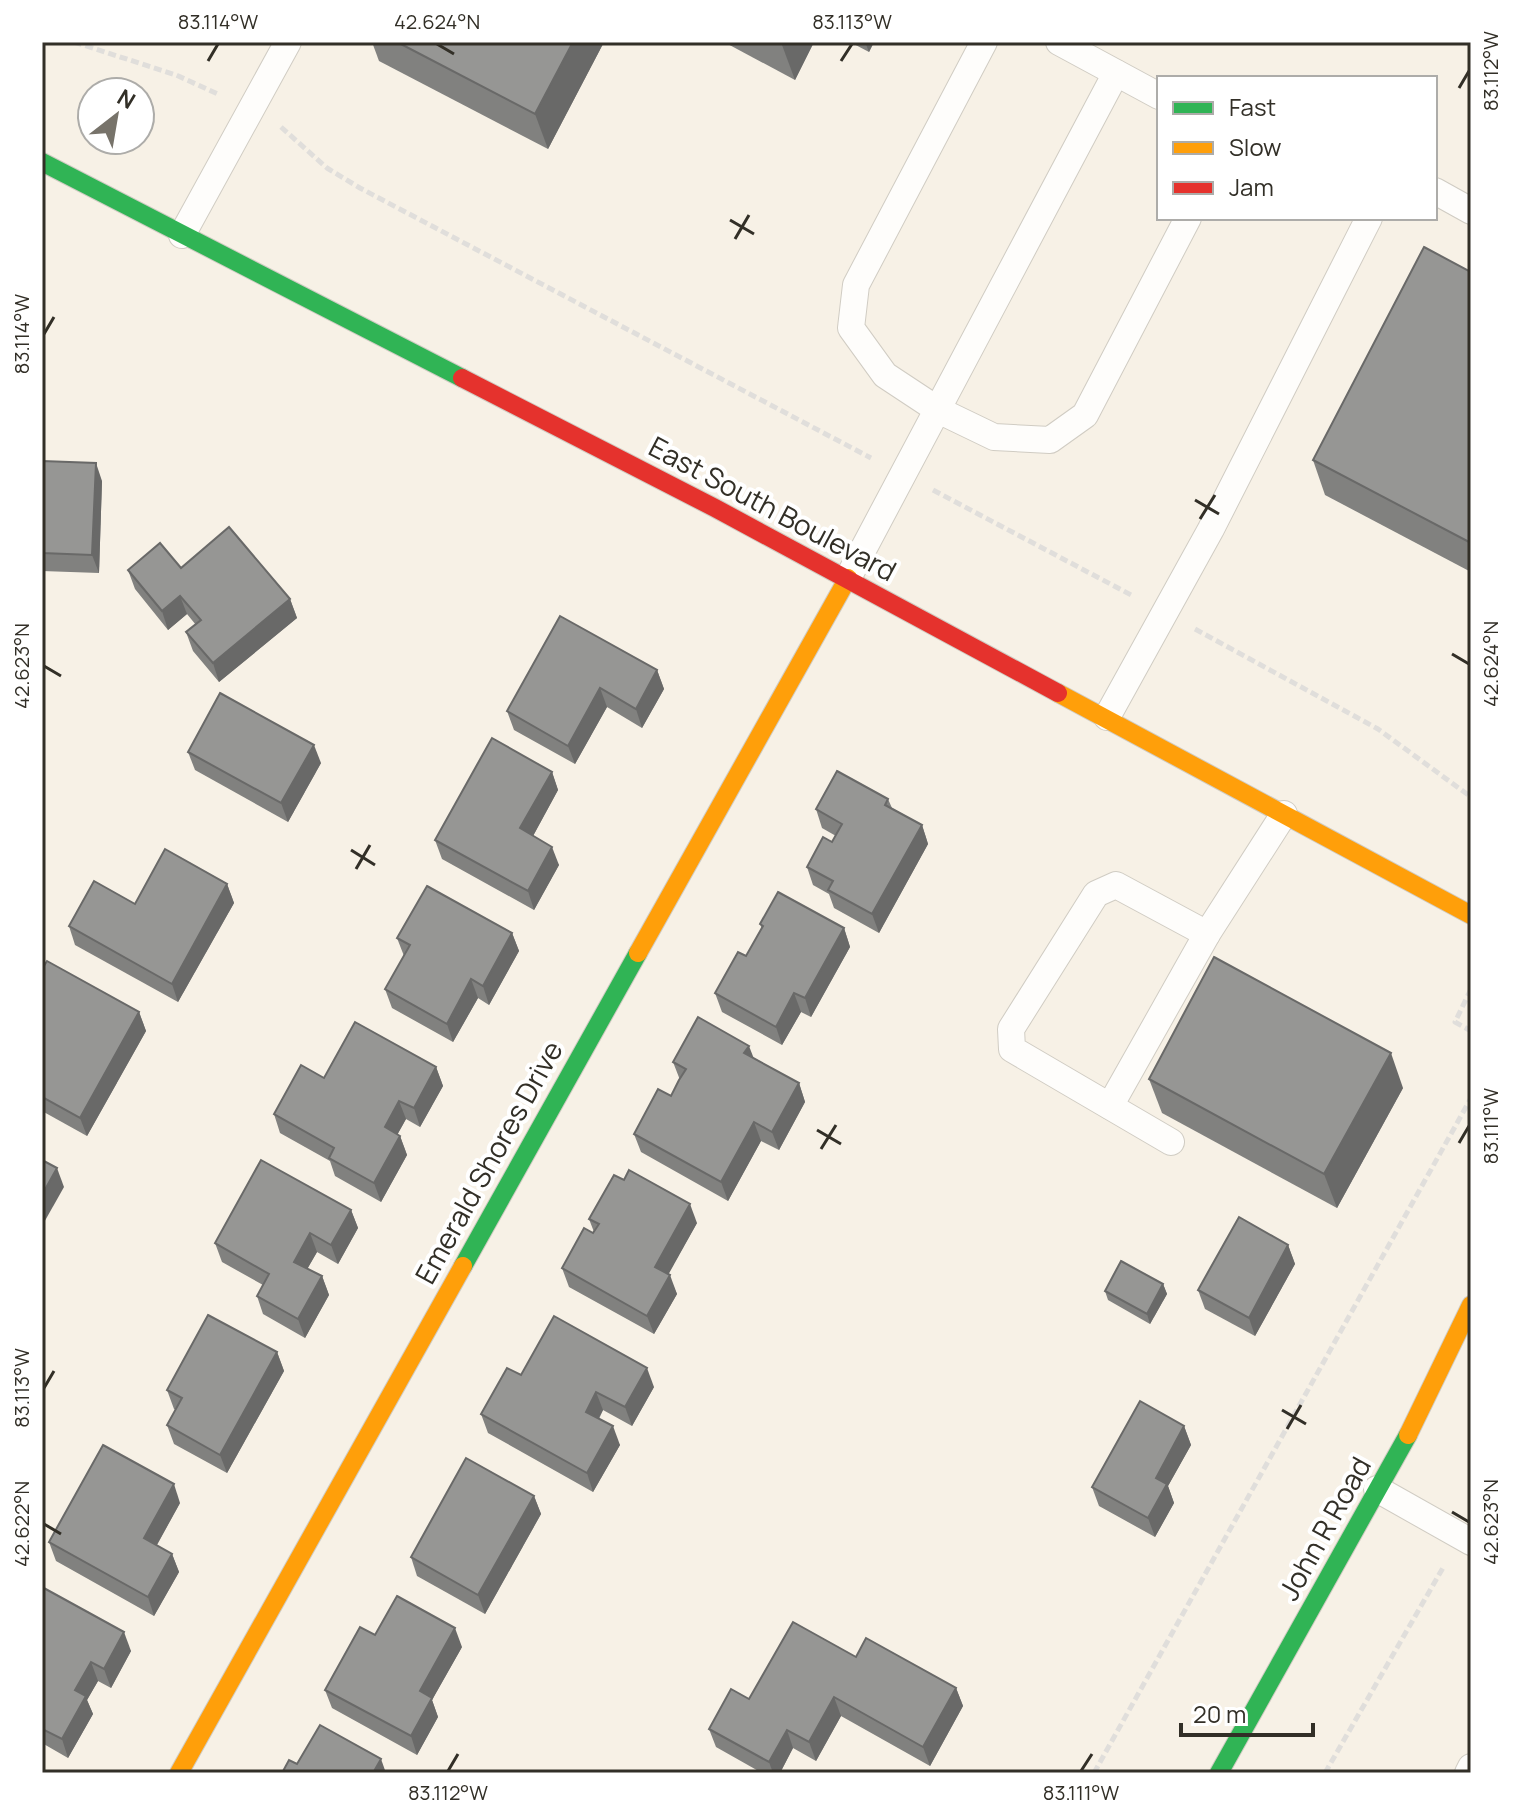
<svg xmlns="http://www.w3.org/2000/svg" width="1513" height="1815" font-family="Manrope,sans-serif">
	<rect width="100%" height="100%" fill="#f7f1e6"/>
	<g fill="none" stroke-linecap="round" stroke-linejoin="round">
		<g stroke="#d0ccc3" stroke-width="28">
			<g id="lane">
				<path d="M984,42L856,285L851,328L885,375L938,410L994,437L1050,440L1085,415L1188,218"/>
				<path d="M1059,42L1159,96"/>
				<path d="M1435,191L1471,211"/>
				<path d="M182,235L288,42"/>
				<path d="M848,578L1116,73"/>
				<path d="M1107,717L1211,529L1369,218"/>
				<path d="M1110,1106L1207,934L1284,814"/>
				<path d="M1171,1142L1012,1049L1011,1029L1096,894L1116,885L1207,934"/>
				<path d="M1377,1489L1471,1542"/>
				<path d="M1468,1773L1471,1767"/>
			</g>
		</g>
		<g stroke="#d0ccc3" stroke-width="20">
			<g id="fast">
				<path d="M42,162L462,378"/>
				<path d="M463,1266L638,953"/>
				<path d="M1219,1773L1408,1435"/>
			</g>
		</g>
		<g stroke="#d0ccc3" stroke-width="20">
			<g id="slow">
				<path d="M1058,693L1471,915"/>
				<path d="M638,953L848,578"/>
				<path d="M1408,1435L1471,1305"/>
				<path d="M179,1773L463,1266"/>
			</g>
		</g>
		<g stroke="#d0ccc3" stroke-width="20">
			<path id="jam" d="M462,378L715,508L1058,693"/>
		</g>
		<g stroke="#e0dedb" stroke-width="5" stroke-dasharray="8 4" stroke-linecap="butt">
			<path d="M74,42L176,75L220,95"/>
			<path d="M281,127L327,168L360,188L871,458"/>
			<path d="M933,490L1133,596"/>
			<path d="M1195,629L1378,729L1471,797"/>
			<path d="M1471,989L1455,1022L1471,1031"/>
			<path d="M1094,1773L1471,1098"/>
			<path d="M1325,1773L1444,1566"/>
		</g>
		<use href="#lane" stroke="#fefdfb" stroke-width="26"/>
		<use href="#fast" stroke="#30b455" stroke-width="18"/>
		<use href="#slow" stroke="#ff9f0a" stroke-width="18"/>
		<use href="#jam" stroke="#e5322d" stroke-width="18"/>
	</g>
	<g fill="#81817f">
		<path d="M372,42H604L548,149L379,61Z"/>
		<path d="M724,42H814L795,80Z"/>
		<path d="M850,42H874L869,52Z"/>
		<path d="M1471,272V572L1325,495L1313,460Z"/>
		<path d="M42,461L102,481L99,573L42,571Z"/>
		<path d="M181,568L290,599L297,618L219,682L193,651L186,632L196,625L187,614L168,630L135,589L128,570Z"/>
		<path d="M657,670L664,689L642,728L607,707L575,764L514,730L507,711Z"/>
		<path d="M188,752L321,763L288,822L195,770Z"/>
		<path d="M552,772L558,790L533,836L559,865L534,910L442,859L435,840Z"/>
		<path d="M888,799L892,808L922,825L928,844L879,933L834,908L829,894L813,885L807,867L832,842L836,836L822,828L816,809Z"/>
		<path d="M227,884L234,903L178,1002L75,945L69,926L135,904Z"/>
		<path d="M760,924L844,928L850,947L811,1017L801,1012L782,1045L722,1012L715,993L746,956L762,929Z"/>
		<path d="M512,933L519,951L489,1005L478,998L453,1042L392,1008L385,989L404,956L397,938Z"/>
		<path d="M42,969L139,1012L146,1031L87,1136L42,1111Z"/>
		<path d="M754,1058L799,1083L805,1102L779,1150L761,1141L728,1201L641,1152L634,1134L671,1096L680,1080L673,1062Z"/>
		<path d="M436,1067L443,1086L420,1127L406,1119L397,1135L400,1136L407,1155L381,1202L335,1176L330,1161L280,1133L274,1114L324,1078Z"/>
		<path d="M1149,1079L1403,1088L1337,1208L1162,1113Z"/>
		<path d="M351,1210L358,1228L338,1264L317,1252L307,1269L322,1276L329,1295L305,1338L263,1314L257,1296L263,1285L222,1262L215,1243Z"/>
		<path d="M589,1219L697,1223L668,1274L677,1294L654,1334L569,1287L562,1268L594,1232Z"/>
		<path d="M1288,1245L1295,1264L1255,1336L1205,1309L1198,1290Z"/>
		<path d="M1163,1284L1167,1294L1150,1324L1108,1300L1105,1291Z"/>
		<path d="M277,1352L284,1371L227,1473L174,1444L167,1425L176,1410L174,1409L167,1390Z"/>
		<path d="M521,1375L654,1387L632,1426L603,1410L599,1419L620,1445L593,1492L488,1433L481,1414Z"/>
		<path d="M1184,1426L1191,1445L1168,1486L1174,1503L1155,1537L1099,1506L1092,1487Z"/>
		<path d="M534,1496L541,1514L485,1614L417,1576L411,1557Z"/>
		<path d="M180,1503L157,1545L172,1554L179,1572L154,1616L56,1561L49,1542Z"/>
		<path d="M42,1587L131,1651L111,1688L98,1681L87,1700L93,1714L68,1758L42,1743Z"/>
		<path d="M462,1647L432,1700L438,1717L417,1755L332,1708L325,1690Z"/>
		<path d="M856,1657L956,1688L963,1706L930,1766L841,1716L816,1761L793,1748L780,1773H762L716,1747L709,1729L749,1699Z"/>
	</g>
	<g fill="#696968">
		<path d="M573,42H604L548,149L535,114Z"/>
		<path d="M784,42H814L795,80L782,45Z"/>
		<path d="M865,42H874L869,52Z"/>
		<path d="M96,463L102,481L99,573L92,555Z"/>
		<path d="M180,596L187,614L168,630L162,611Z"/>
		<path d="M290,599L297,618L219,682L213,663Z"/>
		<path d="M657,670L664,689L642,728L636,709Z"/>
		<path d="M600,688L607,707L575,764L568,746Z"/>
		<path d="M314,745L321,763L288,822L281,803Z"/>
		<path d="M552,772L558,790L527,847L520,828Z"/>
		<path d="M922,825L928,844L879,933L872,914Z"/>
		<path d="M552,847L559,865L534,910L528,891Z"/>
		<path d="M227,884L234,903L178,1002L172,984Z"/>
		<path d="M844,928L850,947L811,1017L805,998Z"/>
		<path d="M512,933L519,951L489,1005L483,986Z"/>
		<path d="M471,979L478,998L453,1042L447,1024Z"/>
		<path d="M794,993L801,1012L782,1045L776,1027Z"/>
		<path d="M139,1012L146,1031L87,1136L80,1118Z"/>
		<path d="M749,1046L756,1064L744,1053Z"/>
		<path d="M1391,1053L1403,1088L1337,1208L1324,1174Z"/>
		<path d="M436,1067L443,1086L420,1127L414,1108Z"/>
		<path d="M799,1083L805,1102L779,1150L772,1132Z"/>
		<path d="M399,1101L406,1119L391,1146L385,1127Z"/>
		<path d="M754,1122L761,1141L728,1201L721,1182Z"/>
		<path d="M400,1136L407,1155L381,1202L374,1183Z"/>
		<path d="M57,1168L64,1187L42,1226V1195Z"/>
		<path d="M690,1204L697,1223L662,1286L655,1267Z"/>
		<path d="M351,1210L358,1228L338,1264L331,1245Z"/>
		<path d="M310,1233L317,1252L301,1280L294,1262Z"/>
		<path d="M1288,1245L1295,1264L1255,1336L1249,1318Z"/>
		<path d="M670,1275L677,1294L654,1334L647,1316Z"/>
		<path d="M322,1276L329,1295L305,1338L298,1319Z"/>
		<path d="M1163,1284L1167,1294L1150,1324L1147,1314Z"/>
		<path d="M277,1352L284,1371L227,1473L220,1455Z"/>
		<path d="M647,1368L654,1387L632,1426L625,1407Z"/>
		<path d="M596,1392L603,1410L592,1430L586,1412Z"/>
		<path d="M613,1426L620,1445L593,1492L587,1473Z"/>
		<path d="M1184,1426L1191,1445L1168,1486L1174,1503L1155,1537L1148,1518L1156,1478Z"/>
		<path d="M174,1484L180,1503L150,1557L144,1538Z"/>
		<path d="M534,1496L541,1514L485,1614L478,1595Z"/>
		<path d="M172,1554L179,1572L154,1616L148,1597Z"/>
		<path d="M455,1628L462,1647L432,1700L438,1717L417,1755L411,1736L420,1691Z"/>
		<path d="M124,1632L131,1651L111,1688L104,1669Z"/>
		<path d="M91,1662L98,1681L87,1700L93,1714L68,1758L62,1739L75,1690Z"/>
		<path d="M956,1688L963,1706L930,1766L923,1747Z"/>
		<path d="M834,1697L841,1716L816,1761L809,1742Z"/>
		<path d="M787,1730L793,1748L780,1773H773L769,1762Z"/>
		<path d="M381,1759L386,1773H373Z"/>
	</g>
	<g fill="#969694" stroke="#696968" stroke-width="2">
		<path d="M397,42H573L535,114Z"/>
		<path d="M1424,247L1471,272V543L1313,460Z"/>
		<path d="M42,461L96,463L92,555L42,553Z"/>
		<path d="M229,527L290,599L213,663L186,632L201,620L180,596L162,611L128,570L160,543L181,568Z"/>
		<path d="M560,616L657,670L636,709L600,688L568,746L507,711Z"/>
		<path d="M220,693L314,745L281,803L188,752Z"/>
		<path d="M492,738L552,772L520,828L552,847L528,891L435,840Z"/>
		<path d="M837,771L888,799L885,805L922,825L872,914L828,890L833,881L807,867L823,837L832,842L842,824L816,809Z"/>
		<path d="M165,849L227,884L172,984L69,926L94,881L135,904Z"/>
		<path d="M427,886L512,933L483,986L471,979L447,1024L385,989L410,945L397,938Z"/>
		<path d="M778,892L844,928L805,998L794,993L776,1027L715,993L738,952L746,956L763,926L760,924Z"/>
		<path d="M1214,957L1391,1053L1324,1174L1149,1079Z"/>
		<path d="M47,961L139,1012L80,1118L42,1097V969Z"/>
		<path d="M698,1017L749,1046L744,1053L799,1083L772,1132L754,1122L721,1182L634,1134L658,1089L671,1096L679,1080L686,1069L673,1062Z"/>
		<path d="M355,1022L436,1067L414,1108L399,1101L385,1127L400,1136L374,1183L329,1158L334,1148L274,1114L301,1065L324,1078Z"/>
		<path d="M42,1160L57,1168L42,1195Z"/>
		<path d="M261,1160L351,1210L331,1245L310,1233L294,1262L322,1276L298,1319L257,1296L269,1274L215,1243Z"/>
		<path d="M629,1170L690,1204L655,1267L670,1275L647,1316L562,1268L584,1228L593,1233L599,1224L589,1219L614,1175L624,1180Z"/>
		<path d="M1239,1217L1288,1245L1249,1318L1198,1290Z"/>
		<path d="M1121,1261L1163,1284L1147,1314L1105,1291Z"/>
		<path d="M208,1315L277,1352L220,1455L167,1425L182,1398L167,1390Z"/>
		<path d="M554,1316L647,1368L625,1407L596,1392L586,1412L613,1426L587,1473L481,1414L507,1368L521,1375Z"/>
		<path d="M1140,1401L1184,1426L1156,1478L1167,1484L1148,1518L1092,1487Z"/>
		<path d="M103,1445L174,1484L144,1538L172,1554L148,1597L49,1542Z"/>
		<path d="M466,1458L534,1496L478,1595L411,1557Z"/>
		<path d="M42,1587L124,1632L104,1669L91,1662L75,1690L86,1696L62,1739L42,1729Z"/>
		<path d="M397,1596L455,1628L420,1691L432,1698L411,1736L325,1690L360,1627L375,1635Z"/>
		<path d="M793,1622L856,1657L866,1638L956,1688L923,1747L834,1697L809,1742L787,1730L769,1762L709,1729L731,1689L749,1699Z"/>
		<path d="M320,1725L381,1759L373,1773H282L289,1760L297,1764Z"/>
	</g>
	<path fill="none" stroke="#322f27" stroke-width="3" d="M437,44L454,54M208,61L218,44M841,61L852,44M1459,88L1469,71M730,220L754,234M735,239L749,215M44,334L54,317M1195,500L1219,514M1200,519L1215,495M1452,654L1469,664M44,666L61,676M351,850L375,865M356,869L370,845M817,1130L841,1144M1459,1143L1469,1126M821,1149L836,1125M44,1388L54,1371M1282,1410L1306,1424M1287,1429L1301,1405M1452,1512L1469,1522M44,1524L61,1534M448,1771L458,1754M1081,1771L1092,1754"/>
	<g text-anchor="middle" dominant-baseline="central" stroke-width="8" stroke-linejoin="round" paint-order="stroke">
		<g font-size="28" fill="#322f27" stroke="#fff">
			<text transform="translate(773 508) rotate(28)">East South Boulevard</text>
			<text transform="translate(488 1162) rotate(-61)">Emerald Shores Drive</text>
			<text transform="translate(1324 1528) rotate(-61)">John R Road</text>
		</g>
	</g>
	<rect width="1513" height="1815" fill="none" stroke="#ffffff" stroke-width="88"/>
	<rect x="1157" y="76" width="280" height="144" fill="#ffffff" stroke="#adaca9" stroke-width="2"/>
	<rect x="1173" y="102" width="40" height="12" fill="#30b455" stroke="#adaca9" stroke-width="2"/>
	<text x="1229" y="116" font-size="24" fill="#322f27">Fast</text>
	<rect x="1173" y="142" width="40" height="12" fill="#ff9f0a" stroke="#adaca9" stroke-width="2"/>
	<text x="1229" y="156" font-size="24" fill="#322f27">Slow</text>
	<rect x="1173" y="182" width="40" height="12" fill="#e5322d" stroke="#adaca9" stroke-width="2"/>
	<text x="1229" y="196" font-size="24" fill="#322f27">Jam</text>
	<g transform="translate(116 116) rotate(31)"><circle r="38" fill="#ffffff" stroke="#adaca9" stroke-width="2"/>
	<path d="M0-6L14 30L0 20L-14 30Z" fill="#77736a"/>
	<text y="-12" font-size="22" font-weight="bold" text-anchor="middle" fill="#322f27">N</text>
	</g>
	<path d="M1181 1723v12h132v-12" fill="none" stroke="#322f27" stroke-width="4"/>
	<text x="1193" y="1723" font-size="24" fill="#322f27" stroke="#ffffff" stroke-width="6" paint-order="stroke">20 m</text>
	<rect x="44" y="44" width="1425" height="1727" fill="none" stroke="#322f27" stroke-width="3"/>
	<g font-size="20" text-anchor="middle" fill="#322f27">
		<text x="218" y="29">83.114°W</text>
		<text x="437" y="29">42.624°N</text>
		<text x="852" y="29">83.113°W</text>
		<text transform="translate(1491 71) rotate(-90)" y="7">83.112°W</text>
		<text transform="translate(22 334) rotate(-90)" y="7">83.114°W</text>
		<text transform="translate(1491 664) rotate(-90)" y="7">42.624°N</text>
		<text transform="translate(22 666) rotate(-90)" y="7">42.623°N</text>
		<text transform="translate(1491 1126) rotate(-90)" y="7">83.111°W</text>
		<text transform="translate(22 1388) rotate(-90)" y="7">83.113°W</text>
		<text transform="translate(1491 1522) rotate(-90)" y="7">42.623°N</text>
		<text transform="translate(22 1524) rotate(-90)" y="7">42.622°N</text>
		<text x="448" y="1800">83.112°W</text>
		<text x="1081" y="1800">83.111°W</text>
	</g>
</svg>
